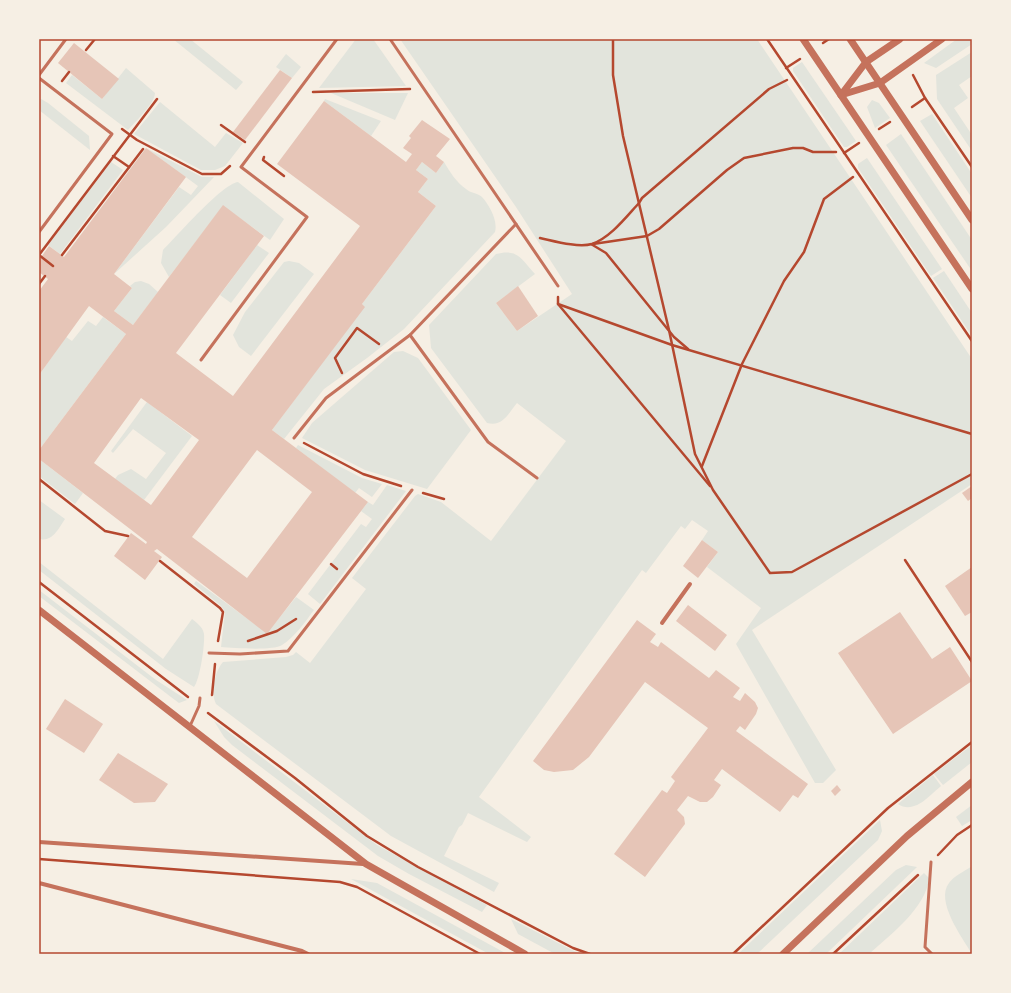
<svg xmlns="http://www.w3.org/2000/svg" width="1011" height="993" font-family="'Varela Round',sans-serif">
	<rect width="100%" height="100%" fill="#f6efe4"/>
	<g fill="#e2e4dc">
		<path d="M173,39H190L243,82L236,90Z"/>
		<path d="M356,39H373L406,86L319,88Z"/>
		<path d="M400,39H757L972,359V484L752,630L836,770L823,783H815L736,644L761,608L707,567L718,552L702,540L708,531L692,520L685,529L681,526L646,573L642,570L479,797L531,837L527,842L468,813L462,825L459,827L444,856L499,883L494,892L391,836L216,704C210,692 215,671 223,662L286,657L293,655L296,652L310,663L366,589L352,578L415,496L418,494L441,502L491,541L566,441L517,403C508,414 503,427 487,423L431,348L429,325L496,254C518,248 522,260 535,274L496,303L517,331L572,294L516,207Z"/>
		<path d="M957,39H972V44L936,68L924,63Z"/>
		<path d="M972,52V76L959,85L968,98L954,108L972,135V151L937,99L936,75Z"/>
		<path d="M286,54L301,67L292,78L276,67Z"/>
		<path d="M802,62L856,141L847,147H844L793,71V68Z"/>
		<path d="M126,68L155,93C155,103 135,122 128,130L66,83L72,75L102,99Z"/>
		<path d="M331,93H408L395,120Z"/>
		<path d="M41,99L48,103L89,136L90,150L39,110V100Z"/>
		<path d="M325,99L381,121L371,136L324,101Z"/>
		<path d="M872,100L879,103L890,118L875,128L867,107Z"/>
		<path d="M160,102L215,147L226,133L243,143L225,166L215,170H201L134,134Z"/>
		<path d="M932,114L972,174V198L920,121Z"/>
		<path d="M901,134L972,240V271L886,145Z"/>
		<path d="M146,148L202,177H214L166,227L114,274L179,187L191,195L198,186Z"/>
		<path d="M867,158L942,269L931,276L858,168V164Z"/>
		<path d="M111,162L123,170L60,254L48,245Z"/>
		<path d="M422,162L436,173L444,162C450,172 456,182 466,189C470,193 478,193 482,197C490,206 498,221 495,232L404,329L367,358L324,389L284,439L272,430L364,307L362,304L436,206L418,192L428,179L416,170Z"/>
		<path d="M238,182L284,219L270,240L223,206L169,277L161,263L163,250C177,236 222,184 238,182Z"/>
		<path d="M257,245L269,253L231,303L220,295Z"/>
		<path d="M289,261L299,263L314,274L251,356L239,347L233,335L245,312L284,262Z"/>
		<path d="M944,271L972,313V336L933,278Z"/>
		<path d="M141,281L149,284L158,292L133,325L114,311L132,288L130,286L135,282Z"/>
		<path d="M103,317L126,334L39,450V375L66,337L72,341L88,321L96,326Z"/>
		<path d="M403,351L418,358L471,430L427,489L365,470L302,438L312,423L394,352Z"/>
		<path d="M147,402L192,436L144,500L115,479L118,475L131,469L146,479L166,453L133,429L113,453L111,451Z"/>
		<path d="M298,445L362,478L382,484L372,497L359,488L355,493L296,448Z"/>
		<path d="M39,459L83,493L75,504L39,476Z"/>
		<path d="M387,485L406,491L320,604L308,594L361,524L366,527L372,519L361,511L368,502L373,505Z"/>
		<path d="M39,500L65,519C58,529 53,542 39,539Z"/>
		<path d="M39,562L163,659L192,619C197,623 203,627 204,634C205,645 200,679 194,687L166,669L39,570Z"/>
		<path d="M196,581L267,633L296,597L314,610C305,622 295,637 282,645C273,651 234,648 221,647L225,612L221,606L194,584Z"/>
		<path d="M39,590L156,680L187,700L179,703L171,697L39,596Z"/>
		<path d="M214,721L377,845L487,905L482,912L409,874L378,856L232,745L224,737Z"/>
		<path d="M972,745V762L943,785L934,774Z"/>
		<path d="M933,775L941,786C930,795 914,815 898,804Z"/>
		<path d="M972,805V820L962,826L956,817Z"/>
		<path d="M880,820L882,831L878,840L757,954H738Z"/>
		<path d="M906,865L917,867L826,954H807L896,870Z"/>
		<path d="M972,866V954C962,937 935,901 949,883C954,876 965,871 972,866Z"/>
		<path d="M924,873L929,878C927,907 889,936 869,954H839Z"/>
		<path d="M351,879L377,883L507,954H489Z"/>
		<path d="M511,919L580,954H555L518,934Z"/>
	</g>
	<g fill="#e6c5b7" fill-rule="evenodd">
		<path d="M74,43L119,79L102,99L58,63Z"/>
		<path d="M280,70L292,78L245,140L233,132Z"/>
		<path d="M324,101L406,162L412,154L403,148L411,138L409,136L422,120L450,139L436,156L444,162L436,173L422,162L416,170L428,179L418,192L436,206L362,304L365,307L272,430L368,502L267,634L157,549L154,551L162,557L145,580L114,556L131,533L146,544L147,542L39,459V450L126,334L89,306L39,375V291L48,279L39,272V260L49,246L64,257L146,148L186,177L114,274L132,288L114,311L133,325L223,205L264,236L176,353L233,396L360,226L277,164ZM141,398L199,440L151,505L94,463ZM257,450L312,492L247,578L192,537Z"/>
		<path d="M518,286L538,316L517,331L496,303Z"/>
		<path d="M972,486V498L968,501L962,493Z"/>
		<path d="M702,540L718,552L698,578L683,566Z"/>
		<path d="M972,567V612L965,616L945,586Z"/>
		<path d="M688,605L727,635L715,651L676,621Z"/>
		<path d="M900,612L932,659L950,647L972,681L893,734L838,653Z"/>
		<path d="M637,620L656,634L650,642L658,647L661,642L709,678L716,670L740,688L733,697L740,701L745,693L755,702L758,708L756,714L745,730L740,726L736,731L808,784L798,798L793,795L780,812L722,769L714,780L721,785L713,797L707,802H700L688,796L677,810L684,817L685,824L645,877L614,854L662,790L667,793L675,781L671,777L708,728L645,682L589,757L573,770L554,772L544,770L533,761Z"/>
		<path d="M65,699L103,724L84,753L46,729Z"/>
		<path d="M118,753L168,784L155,802L134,803L99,780Z"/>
		<path d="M837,785L841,790L835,796L831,791Z"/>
	</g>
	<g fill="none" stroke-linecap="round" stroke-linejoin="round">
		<g stroke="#b5482f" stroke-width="2.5">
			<path d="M613,39V75L623,136L669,330L695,454L713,490L770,573L792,572L972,474"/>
			<path d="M767,39L972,341"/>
			<path d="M823,43L829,39"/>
			<path d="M86,50L95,39"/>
			<path d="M786,68L800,59"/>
			<path d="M913,75L925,98L972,167"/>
			<path d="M62,81L69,72"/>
			<path d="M313,92L410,89"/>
			<path d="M912,107L925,98"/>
			<path d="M221,125L245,142"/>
			<path d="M122,129L137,140L202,174H221L230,166"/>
			<path d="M879,129L890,122"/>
			<path d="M844,153L859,143"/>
			<path d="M113,156L129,167"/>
			<path d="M264,157L263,160L284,176"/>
			<path d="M540,238C554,241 578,248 592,244C611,237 626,217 639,203L642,198L769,89L787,80"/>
			<path d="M591,244L606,253L674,337L688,349"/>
			<path d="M593,244L647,236L659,229L727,170L744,158L793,148H803L813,152H836"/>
			<path d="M39,255L157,99"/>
			<path d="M39,255L53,266"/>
			<path d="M62,255L143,149"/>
			<path d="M39,284L45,276"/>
			<path d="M558,297V304L672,345L972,434"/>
			<path d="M558,304L710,486"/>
			<path d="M342,373L335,358L357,328L379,344"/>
			<path d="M304,443L363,474L401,486"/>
			<path d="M702,466L742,364L784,281L804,252L824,199L853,177"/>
			<path d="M39,479L105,531L128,536"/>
			<path d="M423,493L444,499"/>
			<path d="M905,560L972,662"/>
			<path d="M160,561L220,608L223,612L218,641"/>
			<path d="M331,564L337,569"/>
			<path d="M39,582L188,697"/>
			<path d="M248,641L277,631L296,619"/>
			<path d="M212,695L215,664"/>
			<path d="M208,713L295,778L367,836L418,867L573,948L590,954"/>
			<path d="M938,855L957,835L972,825"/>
			<path d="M39,859L340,882L357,887L480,954"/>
			<path d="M733,954L888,808L972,742"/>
			<path d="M833,954L918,875"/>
		</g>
		<g stroke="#c5725c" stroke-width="3">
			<path d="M390,39L558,286"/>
			<path d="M39,75L66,39"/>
			<path d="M39,78L112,134L39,232"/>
			<path d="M410,335L488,442L537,478"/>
			<path d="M201,360L307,217L241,167L337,39"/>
			<path d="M294,438L326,398L410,335L516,224"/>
			<path d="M209,653L240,654L288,651L412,490"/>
			<path d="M190,726L199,706L200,698"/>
			<path d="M931,862L925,947L932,954"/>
		</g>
		<g stroke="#c5725c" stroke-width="4">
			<path d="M662,623L690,584"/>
			<path d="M39,842L363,864"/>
			<path d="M39,883L302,951L308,954"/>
		</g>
		<g stroke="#c5725c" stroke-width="7">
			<path d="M803,39L972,289"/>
			<path d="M850,39L972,220"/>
			<path d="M841,95L880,83L942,39"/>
			<path d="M841,95L866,62L900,39"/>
			<path d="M39,610L366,864L525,954"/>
			<path d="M783,954L907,836L972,782"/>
		</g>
	</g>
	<rect width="1011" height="993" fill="none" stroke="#f6efe4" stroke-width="80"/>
	<rect x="40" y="40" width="931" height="913" fill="none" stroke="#b5482f" stroke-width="1.5"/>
</svg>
